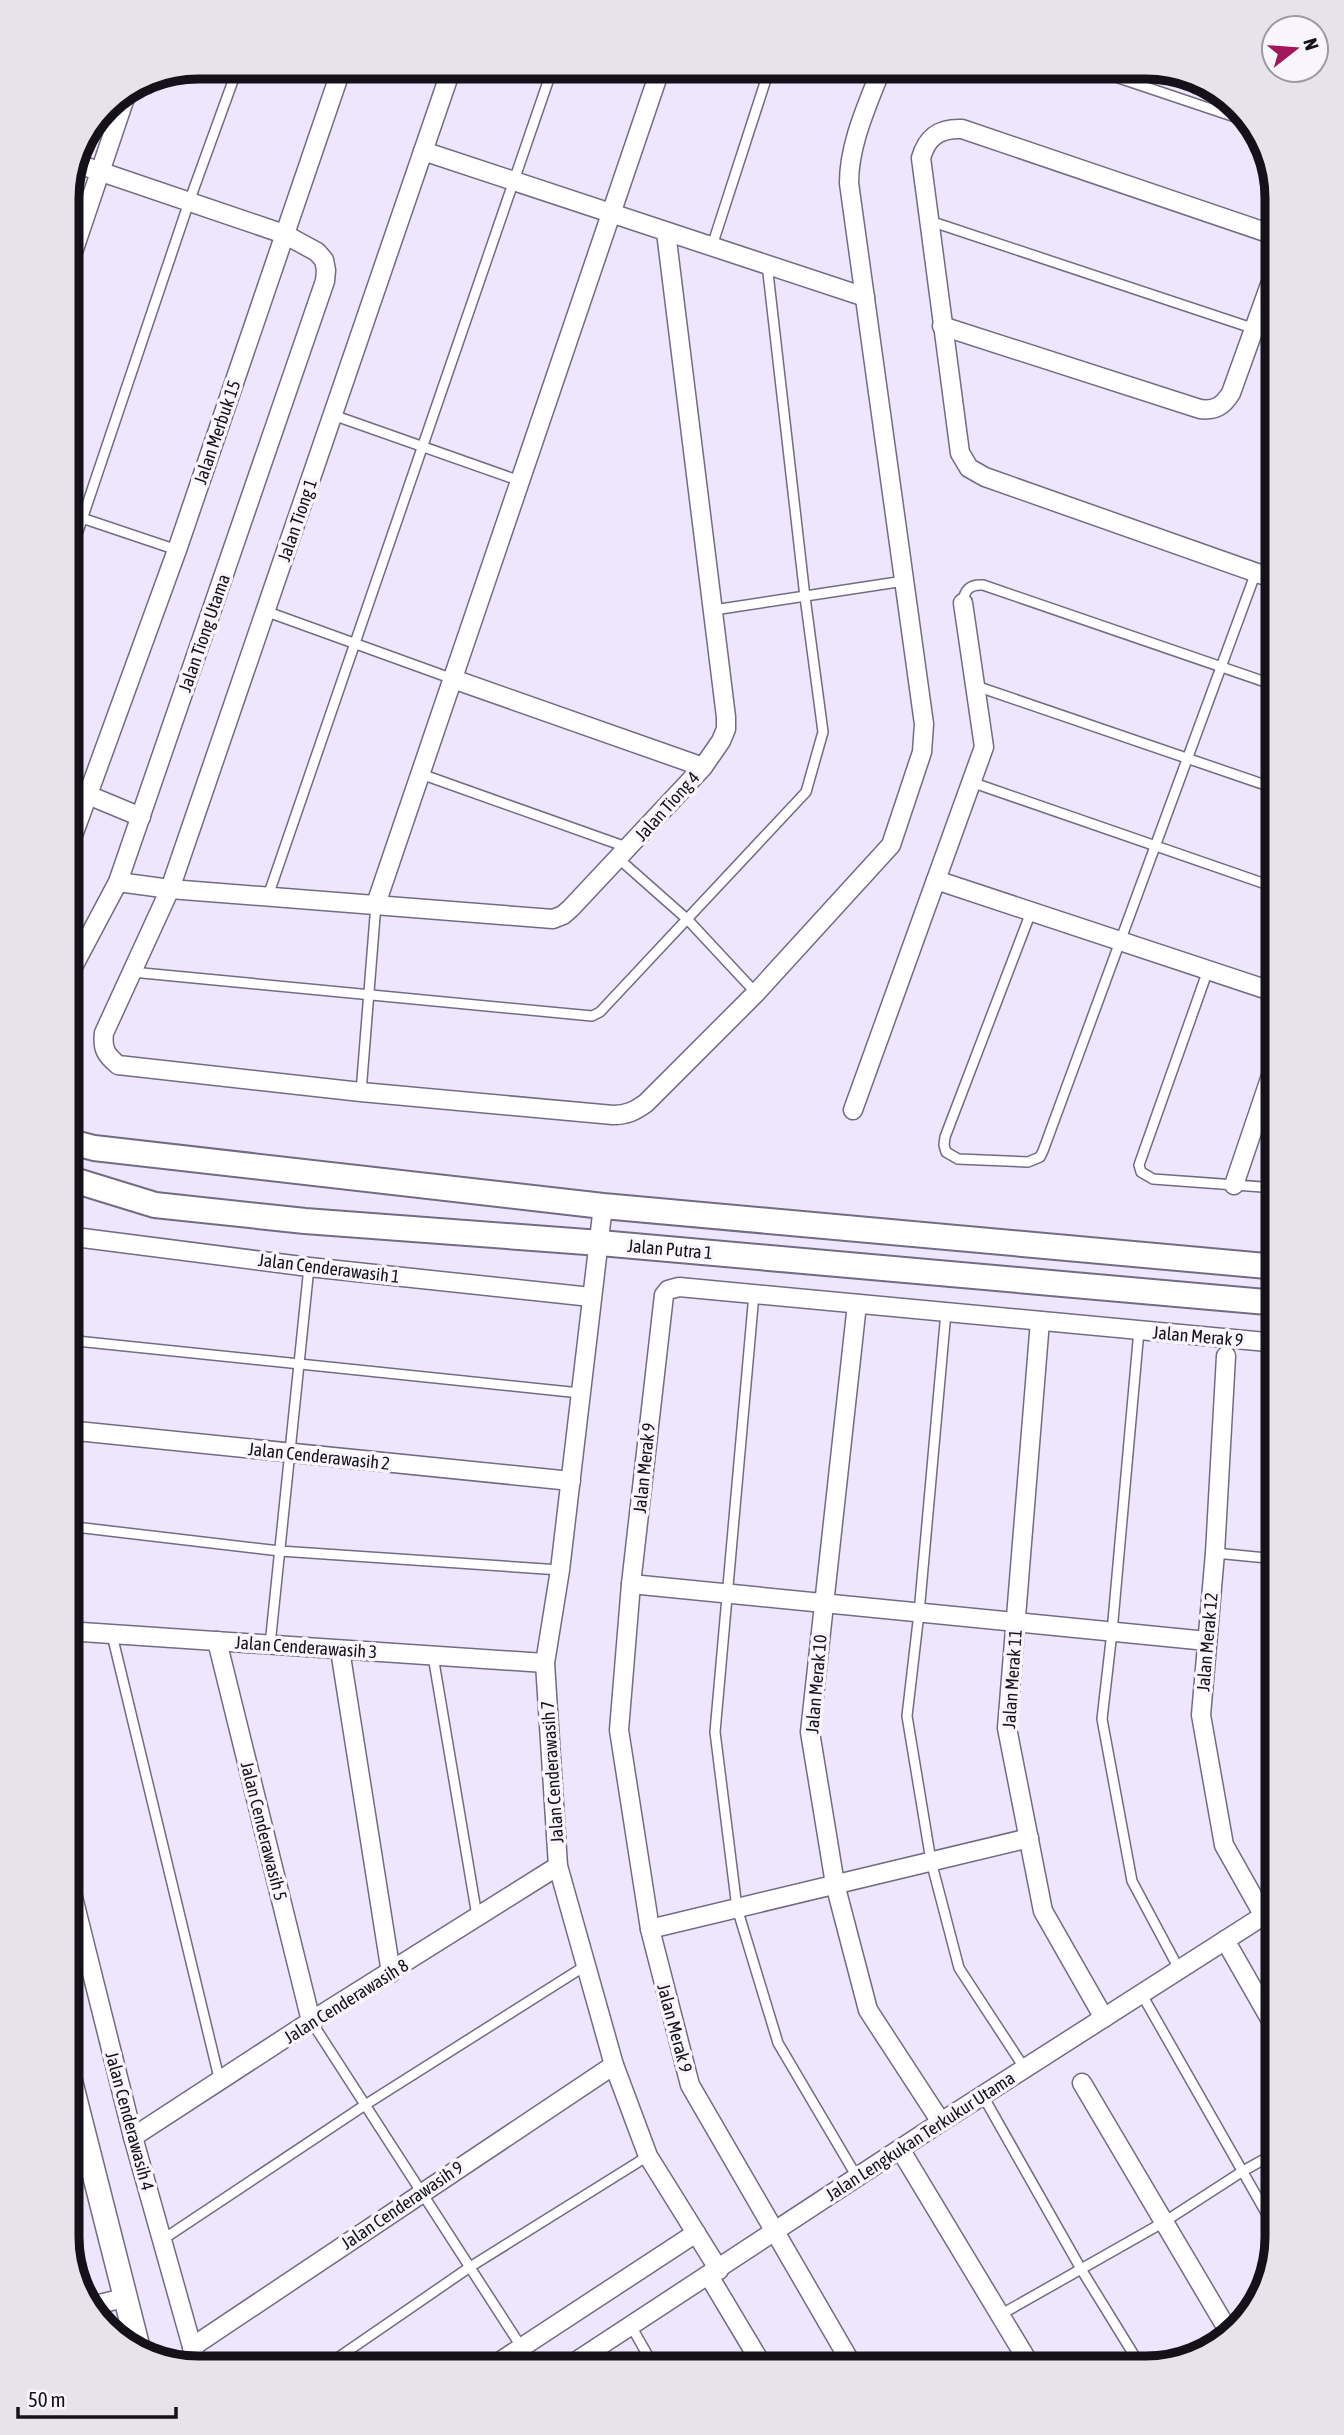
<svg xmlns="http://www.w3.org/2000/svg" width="1344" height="2435" font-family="'Asap Condensed',sans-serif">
	<rect width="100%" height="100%" fill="#ede6fc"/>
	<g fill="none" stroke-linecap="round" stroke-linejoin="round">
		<g stroke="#736b83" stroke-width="12">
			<g id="service">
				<path d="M1086,67L1247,121"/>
				<path d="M930,221L1255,329"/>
				<path d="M712,246L770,67"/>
				<path d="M333,415L520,481"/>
				<path d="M67,513L177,550"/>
				<path d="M67,564L189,202L238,67"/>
				<path d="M963,603C964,590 970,584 983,585L1277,686"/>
				<path d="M714,610L904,581"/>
				<path d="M265,611L453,679"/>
				<path d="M976,686L1277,789"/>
				<path d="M421,774L629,848"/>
				<path d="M971,782L1277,888"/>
				<path d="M619,859L688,920L756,993"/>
				<path d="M268,896L553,67"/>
				<path d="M1031,912L945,1137L944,1145L946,1152L958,1159L1028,1162L1040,1157L1043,1151L1256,572"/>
				<path d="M1208,970L1139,1165L1141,1172L1153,1179L1277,1188"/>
				<path d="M132,972L592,1016L600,1012L806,792L823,732L805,597L767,264"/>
				<path d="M361,1092L376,904"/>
				<path d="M754,1294L715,1732L737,1908L778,2043L857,2177"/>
				<path d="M946,1312L919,1613L907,1716L931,1861L959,1968L1025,2069"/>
				<path d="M1139,1330L1112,1632L1102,1719L1132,1881L1179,1969"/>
				<path d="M67,1340L580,1393"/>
				<path d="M67,1526L280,1551L560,1570"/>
				<path d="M1215,1553L1277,1559"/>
				<path d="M112,1635L220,2082"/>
				<path d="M270,1645L309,1267"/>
				<path d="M433,1656L477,1916"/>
				<path d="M1141,1993L1277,2232"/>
				<path d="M311,2021L522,2348"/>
				<path d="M983,2096L1081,2269L1142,2368"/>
				<path d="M162,2240L365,2105L585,1966"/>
				<path d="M1000,2315L1164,2222L1243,2171L1277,2152"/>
				<path d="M631,2326L655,2368"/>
				<path d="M323,2368L470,2267L648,2156"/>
			</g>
		</g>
		<g stroke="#736b83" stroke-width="21">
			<g id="minor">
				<path d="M452,67L170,889L104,1033C102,1049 106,1055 118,1065L361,1092L613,1115C627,1115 635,1111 646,1103L756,993L891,845L922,752L924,724L849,183C849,143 868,104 882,67"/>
				<path d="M423,151L865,297"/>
				<path d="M67,270L128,89"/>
				<path d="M942,326L1200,409C1215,411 1223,406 1231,393L1277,265"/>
				<path d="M1277,580L985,477L969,468L960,453L921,158C927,137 939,128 962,129L1277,236"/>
				<path d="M453,679L703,767"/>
				<path d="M67,791L88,795L141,817"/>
				<path d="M67,852L177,550L342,67"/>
				<path d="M936,880L1277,993"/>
				<path d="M118,882L170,889L553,919L563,915L571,908L703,767L721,741L726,729V717L666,232"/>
				<path d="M376,904L661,67"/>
				<path d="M67,978L118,882L325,281L326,270L324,260L317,252L284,234L78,164"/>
				<path d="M853,1110L984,747L963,603"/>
				<path d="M1234,1185L1277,1058"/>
				<path d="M603,1206L560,1570L545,1663L558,1866L614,2065L648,2156L719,2270"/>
				<path d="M67,1236L309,1267L591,1297"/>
				<path d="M857,1304L810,1732L835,1884L868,2010L941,2122"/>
				<path d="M1040,1321L1007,1728L1043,1911L1104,2018"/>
				<path d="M1226,1356L1215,1553L1201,1715L1224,1845L1264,1916"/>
				<path d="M67,1430L571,1481"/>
				<path d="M631,1584L1207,1641"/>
				<path d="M67,1631L545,1663"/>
				<path d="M217,1641L311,2021"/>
				<path d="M340,1650L391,1973"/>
				<path d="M67,1873L133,2137L198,2368"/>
				<path d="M650,1929L1029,1838"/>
				<path d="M1225,1940L1277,2031"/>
				<path d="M1082,2083L1229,2332"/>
				<path d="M133,2137L311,2021L558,1866"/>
				<path d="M900,2149L1032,2368"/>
				<path d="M709,2276L764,2368"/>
				<path d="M91,2306L124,2298"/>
				<path d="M192,2347L614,2065"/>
				<path d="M490,2368L696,2233"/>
				<path d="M566,2368L941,2122L1277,1907"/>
				<path d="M854,2368L690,2085L650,1929L619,1730L631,1584L664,1295L668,1290L679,1287L1277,1343"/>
			</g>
		</g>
		<g stroke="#736b83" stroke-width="26">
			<path id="tertiary" d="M67,2067L139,2351"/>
		</g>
		<g stroke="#736b83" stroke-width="28">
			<g id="secondary">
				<path d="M67,1141L94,1148L603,1206L1277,1267"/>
				<path d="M67,1178L155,1205L305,1221L600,1243L1277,1303"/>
			</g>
		</g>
		<use href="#service" stroke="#fff" stroke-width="9"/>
		<use href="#minor" stroke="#fff" stroke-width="18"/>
		<use href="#tertiary" stroke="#fff" stroke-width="23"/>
		<use href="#secondary" stroke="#fff" stroke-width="24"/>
	</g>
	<g text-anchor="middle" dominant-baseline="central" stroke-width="7" stroke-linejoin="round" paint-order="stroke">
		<g font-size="18" fill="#14111a" stroke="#f8f6fc">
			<text transform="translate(217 432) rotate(-71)">Jalan Merbuk 15</text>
			<text transform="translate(297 520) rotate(-71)">Jalan Tiong 1</text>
			<text transform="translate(204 633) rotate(-71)">Jalan Tiong Utama</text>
			<text transform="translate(667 806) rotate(-48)">Jalan Tiong 4</text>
			<text transform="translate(670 1249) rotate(5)">Jalan Putra 1</text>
			<text transform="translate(329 1268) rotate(7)">Jalan Cenderawasih 1</text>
			<text transform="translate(1198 1336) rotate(5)">Jalan Merak 9</text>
			<text transform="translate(319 1456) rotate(6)">Jalan Cenderawasih 2</text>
			<text transform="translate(644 1468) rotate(-84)">Jalan Merak 9</text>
			<text transform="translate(1207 1642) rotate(-85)">Jalan Merak 12</text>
			<text transform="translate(306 1647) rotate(4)">Jalan Cenderawasih 3</text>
			<text transform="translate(1012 1679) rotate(-86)">Jalan Merak 11</text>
			<text transform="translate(816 1684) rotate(-85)">Jalan Merak 10</text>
			<text transform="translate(552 1772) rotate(-94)">Jalan Cenderawasih 7</text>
			<text transform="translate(264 1831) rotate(76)">Jalan Cenderawasih 5</text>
			<text transform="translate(346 2001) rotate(-32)">Jalan Cenderawasih 8</text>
			<text transform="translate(675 2028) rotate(75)">Jalan Merak 9</text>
			<text transform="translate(130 2121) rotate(75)">Jalan Cenderawasih 4</text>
			<text transform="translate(920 2136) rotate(-33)">Jalan Lengkukan Terkukur Utama</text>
			<text transform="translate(402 2205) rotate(-34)">Jalan Cenderawasih 9</text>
		</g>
	</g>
	<path d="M0 0H1344V2435H0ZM198 79H1146A119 119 0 0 1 1265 198V2237A119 119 0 0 1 1146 2356H198A119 119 0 0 1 79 2237V198A119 119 0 0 1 198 79Z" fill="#e6e4ea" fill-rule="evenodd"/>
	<path fill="none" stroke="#14111a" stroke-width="9" d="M198 79H1146A119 119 0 0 1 1265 198V2237A119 119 0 0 1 1146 2356H198A119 119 0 0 1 79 2237V198A119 119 0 0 1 198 79Z"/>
	<g transform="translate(1295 49) rotate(73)"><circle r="33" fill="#f8f6fc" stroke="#9d9aa2" stroke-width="2"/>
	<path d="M0-5L12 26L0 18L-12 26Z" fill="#a4165b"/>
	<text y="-10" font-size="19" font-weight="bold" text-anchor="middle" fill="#14111a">N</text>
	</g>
	<path d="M18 2407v10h158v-10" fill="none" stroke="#14111a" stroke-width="3.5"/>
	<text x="28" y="2407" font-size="21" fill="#14111a" stroke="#f8f6fc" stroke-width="5" paint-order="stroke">50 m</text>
</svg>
